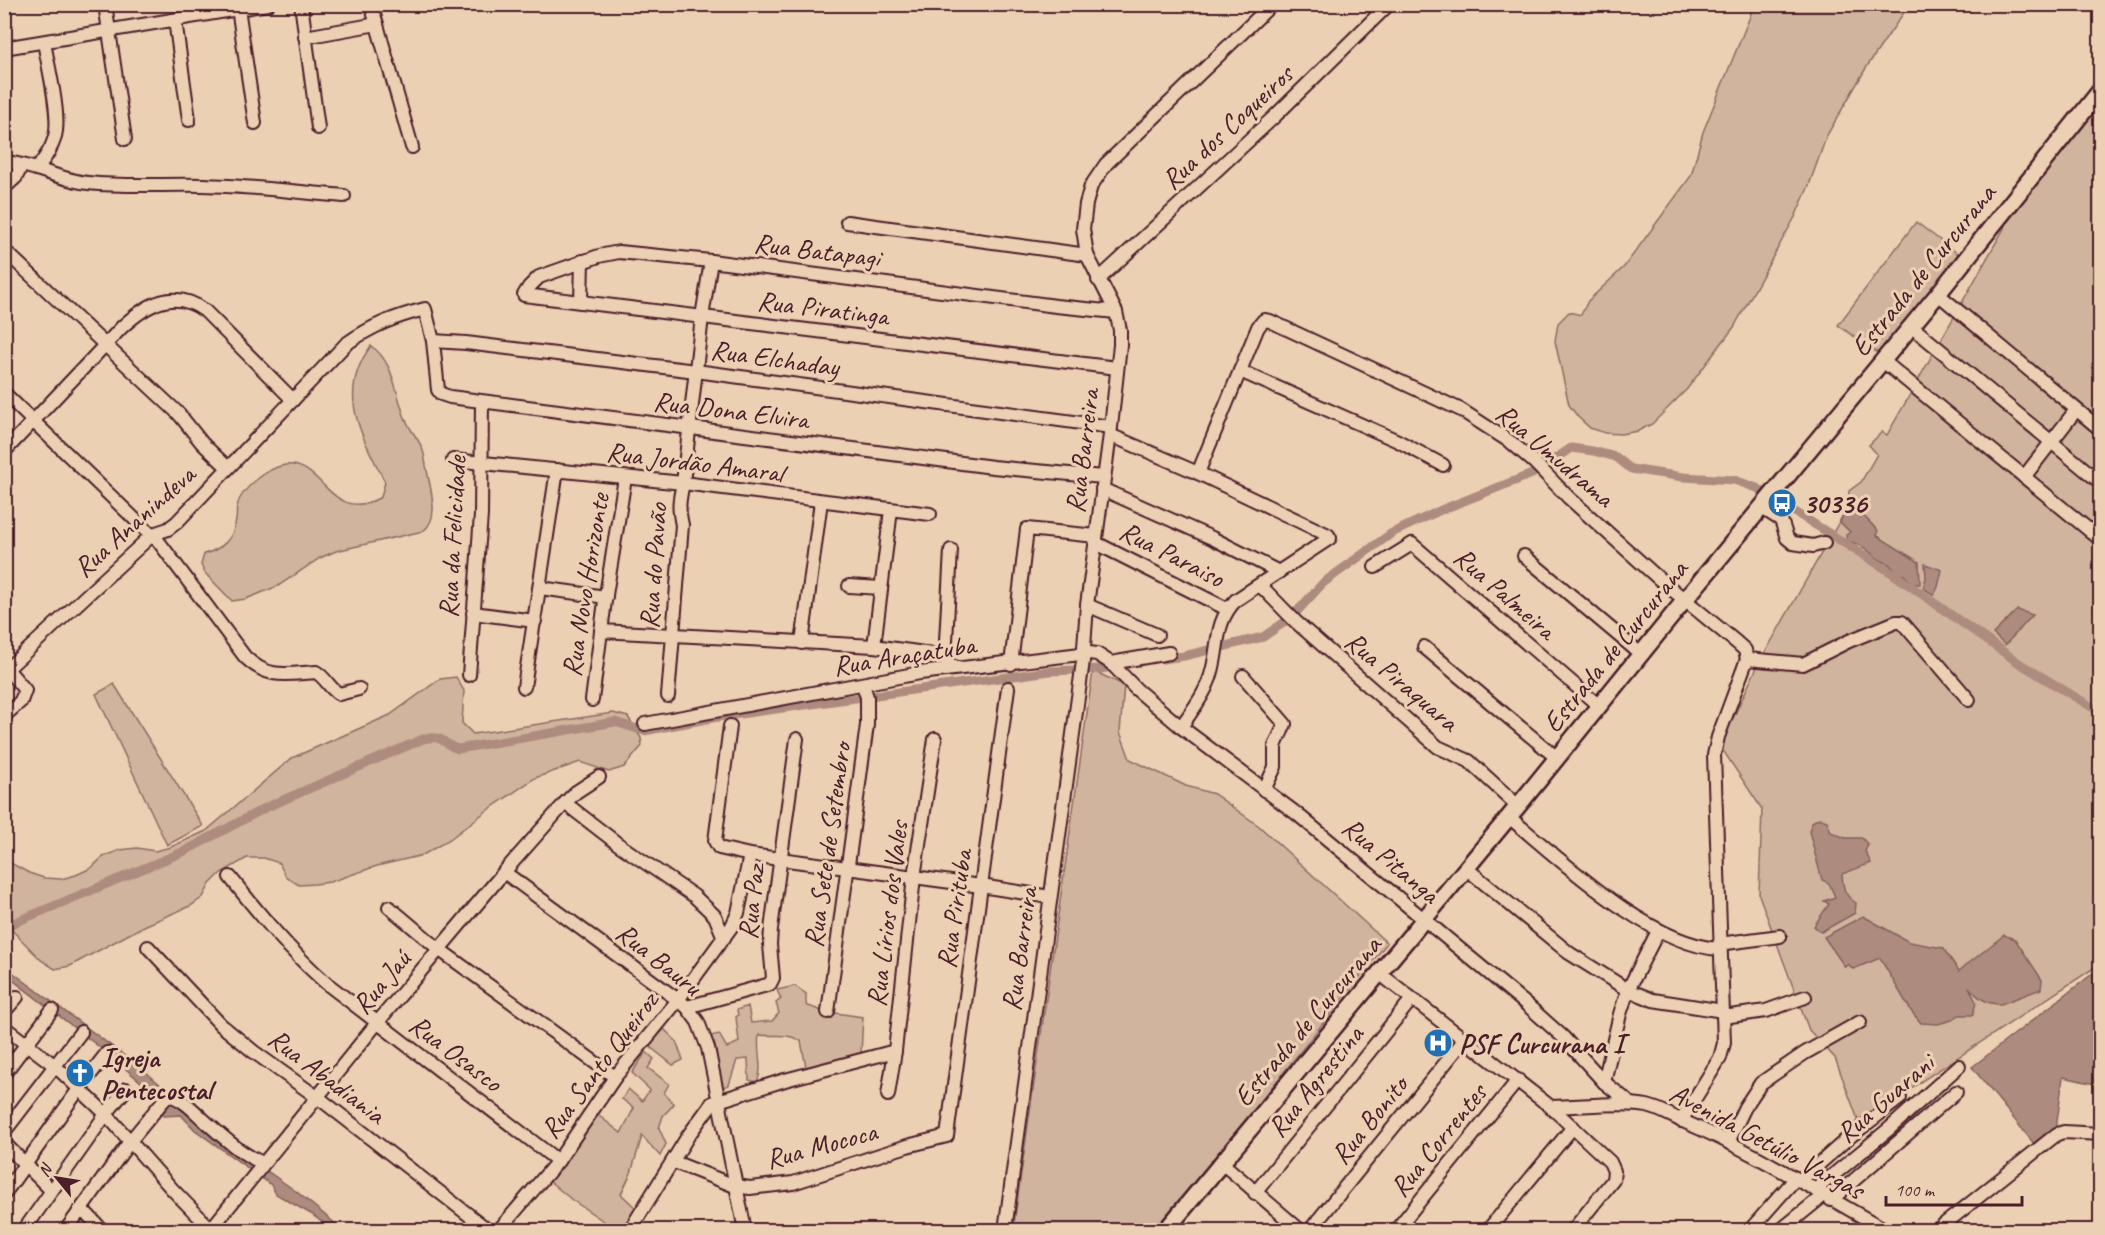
<svg xmlns="http://www.w3.org/2000/svg" width="2105" height="1235" font-family="Caveat,sans-serif">
	<rect width="100%" height="100%" fill="#ecd0b3"/>
	<filter id="ink" filterUnits="userSpaceOnUse"><feTurbulence type="fractalNoise" baseFrequency=".0167" numOctaves="2"/><feDisplacementMap in="SourceGraphic" scale="12" xChannelSelector="R" yChannelSelector="G"/><feConvolveMatrix kernelMatrix="1 2 1 2 8 2 1 2 1" color-interpolation-filters="sRGB"/></filter>
	<g filter="url(#ink)">
		<g fill="#d1b49d" stroke="#8e6a64" stroke-width="1.5">
			<path d="M1750,5H1909L1866,68L1827,135L1808,188L1795,217L1734,327L1687,389L1652,424L1638,431L1621,434L1605,433L1590,428L1578,417L1569,405L1555,341L1558,323L1569,312L1581,315L1588,301L1624,267L1691,176L1703,132L1751,14Z"/>
			<path d="M2100,101V249L2097,254L2094,275L2100,281V964L1908,1090L1860,1125L1835,1058L1809,1030L1759,895L1762,809L1720,746L1758,665L1848,506L1849,491L1861,482L1877,454L1869,445L1882,432L1887,435L2015,209Z"/>
			<path d="M1916,222L1962,257L1880,355L1838,325Z"/>
			<path d="M371,346C395,362 395,395 406,420C410,430 418,438 422,448C425,454 425,463 427,470C430,489 441,518 423,531L336,551L320,558L278,586L246,599L232,601L205,573L201,565L204,554C222,549 233,540 236,520C237,516 236,511 237,506C241,489 267,468 285,465C324,460 330,526 381,497L385,482C362,436 335,394 371,346Z"/>
			<path d="M1093,671L1124,685L1120,732L1130,759L1186,786L1214,794L1259,826L1387,943L1158,1230H1013Z"/>
			<path d="M456,677L464,691L462,723L473,734L613,713L628,717L641,738L642,746L624,767L609,772L580,762L535,778L485,812L450,839L423,855L377,866L330,882L315,884L299,885L286,877L279,863L264,858H247L221,873L210,884L203,897L192,905L144,926L70,966L55,969L41,960L5,923V860L29,873L44,878L61,879L76,875L91,868L103,857L120,850L137,848L155,851L171,847L206,831L292,758L390,715L440,679Z"/>
			<path d="M114,684L203,826L167,845L96,694Z"/>
			<path d="M795,986L806,994V1005L822,1011L863,1017L861,1054L829,1066L806,1067L801,1041C786,1032 776,1037 759,1035C756,1051 764,1068 757,1082L749,1080L748,1059L737,1060L729,1085L720,1088L707,1037L719,1034L727,1048L739,1042L736,1017L738,1015L737,1010L748,1006L751,1023L772,1021L779,1013L776,1003L781,999L777,990Z"/>
			<path d="M664,1029L676,1041L683,1060L673,1065L649,1046Z"/>
			<path d="M646,1052L654,1059L648,1068L669,1084L664,1093L674,1104L663,1116L659,1128L666,1144L660,1156L642,1136L631,1173L621,1194L639,1211L627,1230H617L572,1200L548,1180L598,1115L621,1133L634,1108L622,1099L628,1089L642,1101L650,1090L632,1073Z"/>
		</g>
		<g fill="#ad8c7f" stroke="#85605d" stroke-width="1.5">
			<path d="M1848,506L1858,510L1878,531L1876,535L1919,562L1920,584H1913L1904,575L1897,574C1888,559 1883,564 1873,555C1865,547 1858,543 1847,541L1846,535L1850,532L1840,522Z"/>
			<path d="M1925,564L1942,570L1938,587L1934,595L1923,588L1926,578Z"/>
			<path d="M2017,610L2033,615L2005,645L1993,634Z"/>
			<path d="M1819,818L1827,821L1831,832L1845,838H1862L1868,845L1865,851L1871,863L1842,874C1843,888 1844,895 1856,903L1855,913L1821,932L1814,926L1829,904L1824,901L1835,897L1829,883L1822,880L1809,831L1812,822Z"/>
			<path d="M1863,916L1909,942L1943,948L1959,971L2004,935L2015,939L2042,980L2041,989L2001,1004C1987,1005 1977,997 1969,987L1976,1002L1973,1015H1959L1952,1020L1938,1024L1921,1023L1911,1011L1880,958L1853,969L1848,964L1845,967L1824,937Z"/>
			<path d="M4,966L145,1071L216,1135L297,1192L343,1230H333L311,1214L276,1194L271,1185L195,1130L181,1115L164,1116L159,1109L162,1100L107,1053L5,974Z"/>
			<path d="M2100,968V1085L2063,1077L2056,1129L2035,1145L1972,1067Z"/>
		</g>
		<g fill="none" stroke-linecap="round" stroke-linejoin="round">
			<g stroke="#ad8c7f" stroke-width="9">
				<path d="M1163,659L1184,656L1263,637L1292,617L1323,583L1392,533L1441,510L1532,474L1571,448L1593,451L1616,457L1631,469L1683,477L1734,480L1757,488L1892,573L2019,663L2100,712"/>
				<path d="M4,927L185,851L267,807L423,739C444,734 442,744 458,749L615,722L644,731L712,718L1050,671L1101,669L1119,666"/>
			</g>
			<g stroke="#4a1f2b" stroke-width="16">
				<g id="minor">
					<path d="M105,4L125,139"/>
					<path d="M301,4L318,128"/>
					<path d="M371,4L412,147"/>
					<path d="M238,8L255,123"/>
					<path d="M175,20L189,120"/>
					<path d="M305,37L377,24"/>
					<path d="M4,48L268,4"/>
					<path d="M4,162C33,164 59,180 88,183C126,187 165,184 203,185C250,186 297,192 344,196"/>
					<path d="M37,169C45,158 54,146 56,131C59,110 48,65 44,42"/>
					<path d="M4,188L16,177L22,165"/>
					<path d="M847,222L1087,255"/>
					<path d="M4,250L179,414L202,443L227,467"/>
					<path d="M1098,280L1274,117L1386,7"/>
					<path d="M1938,294L2100,429"/>
					<path d="M581,302L582,261"/>
					<path d="M1116,312L1056,306L711,261L619,252L599,256L539,277L529,287L524,295L1117,368"/>
					<path d="M1911,326L2100,482"/>
					<path d="M433,341L466,343L696,371L1111,427"/>
					<path d="M1883,361L2100,539"/>
					<path d="M1240,371L1398,441L1443,465"/>
					<path d="M4,393L147,531L153,534L245,657C269,680 286,674 316,672C326,678 329,688 339,694L359,689"/>
					<path d="M1110,435L1198,473L1328,535L1330,538L1236,600C1211,625 1221,655 1208,683C1202,699 1190,713 1181,727"/>
					<path d="M4,452L122,327C147,304 174,288 205,311L293,400"/>
					<path d="M453,460L683,483L930,514"/>
					<path d="M1198,473L1258,327L1264,320L1270,321L1461,410L1512,443L1535,463L1568,497L1657,577L1736,642L1745,650L1747,659"/>
					<path d="M2024,477L2076,410"/>
					<path d="M1102,489L1212,538L1279,572"/>
					<path d="M1762,508L1781,520L1787,538L1793,543L1813,546L1824,543"/>
					<path d="M1096,543L1227,609"/>
					<path d="M1524,556L1642,655"/>
					<path d="M1375,567L1412,544L1599,706"/>
					<path d="M1260,585L1296,622L1438,747L1469,761L1518,806"/>
					<path d="M849,586L881,588"/>
					<path d="M540,588L606,597"/>
					<path d="M1087,605L1157,635"/>
					<path d="M473,613L535,621"/>
					<path d="M601,631L874,646L932,654L945,659L949,665L958,668"/>
					<path d="M802,643L821,501"/>
					<path d="M874,646L891,510"/>
					<path d="M1424,647L1557,758"/>
					<path d="M945,659L951,550"/>
					<path d="M1747,659L1803,664L1849,641L1896,622H1902L1969,700"/>
					<path d="M1111,663L1136,689L1181,727L1297,814L1526,1004L1563,1037L1604,1082L1631,1104"/>
					<path d="M1011,664L1027,529L1096,536"/>
					<path d="M469,675L481,515L482,402"/>
					<path d="M1243,676L1285,724L1275,746V767L1264,790"/>
					<path d="M524,687L557,470"/>
					<path d="M668,696L682,525C678,507 679,501 683,483L702,317L711,261"/>
					<path d="M592,700L605,601L625,478"/>
					<path d="M4,716L21,701L25,690L7,669L153,534L168,529L177,522L346,344C373,325 394,317 425,309L433,341L438,390L441,394L450,397L993,467L1103,477"/>
					<path d="M645,724L920,673L1089,653L1097,654L1111,663L1169,653"/>
					<path d="M730,726L715,841L719,848L750,855L981,886L1050,897"/>
					<path d="M565,803L618,844L694,896L715,916L724,938"/>
					<path d="M1509,817C1562,861 1650,945 1719,949"/>
					<path d="M1466,868L1569,953L1628,990L1653,1000L1723,1011"/>
					<path d="M504,872L678,1000L687,1007L698,1022L708,1048L745,1230"/>
					<path d="M230,877C260,915 290,951 326,983L558,1161"/>
					<path d="M389,907L440,950L615,1077"/>
					<path d="M1719,944L1780,936"/>
					<path d="M148,947L221,1025L254,1052L324,1102L488,1230"/>
					<path d="M1379,973L1551,1107L1610,1162L1614,1171L1613,1180L1573,1230"/>
					<path d="M687,1007L767,985L770,984L773,978L770,945L771,929L797,739"/>
					<path d="M4,1012L17,997"/>
					<path d="M828,1012L867,725V697L863,685"/>
					<path d="M1723,1017L1766,1011L1805,997"/>
					<path d="M4,1027L54,1065L106,1114L173,1190L212,1230"/>
					<path d="M4,1074L52,1010"/>
					<path d="M1604,1082L1620,1014L1628,990L1658,931"/>
					<path d="M888,1095L895,1051L914,877L935,739"/>
					<path d="M1551,1107C1579,1107 1622,1101 1647,1106C1661,1109 1672,1117 1685,1122C1755,1152 1819,1193 1886,1230"/>
					<path d="M1681,1121L1720,1058L1724,1043L1714,755L1718,737L1747,659"/>
					<path d="M4,1132L81,1032"/>
					<path d="M1728,1142L1745,1107L1761,1083L1805,1053L1860,1022"/>
					<path d="M4,1143L51,1190"/>
					<path d="M674,1162L735,1186L750,1188L793,1183L907,1146L947,1136L1008,688"/>
					<path d="M1222,1163L1300,1230"/>
					<path d="M1801,1180L1847,1139L1900,1098"/>
					<path d="M1815,1190L1889,1129L1959,1066"/>
					<path d="M1255,1193L1412,999"/>
					<path d="M4,1194L79,1089L107,1053"/>
					<path d="M1831,1200L1956,1092"/>
					<path d="M79,1211L88,1215L102,1230"/>
					<path d="M211,1229L377,1023L504,872L565,803L576,792L599,777"/>
					<path d="M24,1230L106,1114L126,1089"/>
					<path d="M66,1230L131,1140L168,1095C183,1098 195,1112 206,1122C223,1137 242,1155 263,1163"/>
					<path d="M499,1230L558,1161L615,1077L678,1000L732,926L738,913L750,855"/>
					<path d="M630,1230L688,1136L712,1103L785,1080L895,1051"/>
					<path d="M1005,1230L1083,661L1087,605L1111,427L1120,345V330L1116,312L1087,255L1083,229L1086,204L1091,186L1106,164L1272,4"/>
					<path d="M1310,1230L1465,1039"/>
					<path d="M1396,1230L1518,1080"/>
					<path d="M1488,1230L1573,1127"/>
					<path d="M1750,1230L1796,1178"/>
					<path d="M1781,1230L1824,1195"/>
					<path d="M1937,1230L2057,1134L2064,1132L2100,1134"/>
				</g>
			</g>
			<g stroke="#4a1f2b" stroke-width="20">
				<path id="major" d="M1166,1230L1518,806L1684,601L1938,294L2100,91"/>
			</g>
			<use href="#minor" stroke="#ecd0b3" stroke-width="12"/>
			<use href="#major" stroke="#ecd0b3" stroke-width="15"/>
		</g>
	</g>
	<defs>
		<g id="bus-disc" transform="scale(1.5)"><circle r="9.5" fill="#1f6fb2" stroke="#ecd0b3"/><path d="M-5-6H5V4H4V6H2V4H-2V6H-4V4H-5ZM-3.5-4V0h7V-4ZM-3.5 1.2v1.5H-2V1.2ZM2 1.2v1.5H3.5V1.2Z" fill="#fff"/></g>
		<g id="hospital-disc" transform="scale(1.5)"><circle r="9.5" fill="#1f6fb2" stroke="#ecd0b3"/><path d="M-5-5h3v3.5h4V-5h3V5h-3V1.5h-4V5h-3Z" fill="#fff"/></g>
		<g id="church-disc" transform="scale(1.5)"><circle r="9.5" fill="#1f6fb2" stroke="#ecd0b3"/><path d="M-1.2-6h2.4v3.5h3.3v2.4h-3.3V6h-2.4V-.1h-3.3v-2.4h3.3Z" fill="#fff"/></g>
	</defs>
	<g fill-rule="evenodd">
		<use href="#bus-disc" x="1782" y="503"/>
		<use href="#hospital-disc" x="1438" y="1043"/>
		<use href="#church-disc" x="80" y="1073"/>
	</g>
	<g text-anchor="middle" dominant-baseline="central" stroke-width="6" stroke-linejoin="round" paint-order="stroke">
		<g font-size="28" fill="#4a1f2b" stroke="#ecd0b3">
			<text transform="translate(1227 127) rotate(-43)">Rua dos Coqueiros</text>
			<text transform="translate(817 250) rotate(7)">Rua Batapagi</text>
			<text transform="translate(1923 270) rotate(-51)">Estrada de Curcurana</text>
			<text transform="translate(823 308) rotate(7)">Rua Piratinga</text>
			<text transform="translate(775 358) rotate(8)">Rua Elchaday</text>
			<text transform="translate(731 410) rotate(7)">Rua Dona Elvira</text>
			<text transform="translate(1082 451) rotate(-83)">Rua Barreira</text>
			<text transform="translate(1555 455) rotate(40)">Rua Umudrama</text>
			<text transform="translate(695 462) rotate(7)">Rua Jordão Amaral</text>
			<text transform="translate(134 521) rotate(-42)">Rua Ananindeva</text>
			<text transform="translate(452 537) rotate(-87)">Rua da Felicidade</text>
			<text transform="translate(1172 554) rotate(27)">Rua Paraiso</text>
			<text transform="translate(653 566) rotate(-86)">Rua do Pavão</text>
			<text transform="translate(585 585) rotate(-81)">Rua Novo Horizonte</text>
			<text transform="translate(1505 593) rotate(41)">Rua Palmeira</text>
			<text transform="translate(1615 646) rotate(-51)">Estrada de Curcurana</text>
			<text transform="translate(904 655) rotate(-9)">Rua Araçatuba</text>
			<text transform="translate(1402 681) rotate(40)">Rua Piraquara</text>
			<text transform="translate(827 845) rotate(-82)">Rua Sete de Setembro</text>
			<text transform="translate(1391 860) rotate(40)">Rua Pitanga</text>
			<text transform="translate(751 902) rotate(-84)">Rua Paz</text>
			<text transform="translate(954 909) rotate(-82)">Rua Pirituba</text>
			<text transform="translate(887 914) rotate(-83)">Rua Lírios dos Vales</text>
			<text transform="translate(1019 949) rotate(-82)">Rua Barreira</text>
			<text transform="translate(659 959) rotate(38)">Rua Bauru</text>
			<text transform="translate(381 982) rotate(-50)">Rua Jaú</text>
			<text transform="translate(1307 1021) rotate(-50)">Estrada de Curcurana</text>
			<text transform="translate(456 1053) rotate(37)">Rua Osasco</text>
			<text transform="translate(599 1065) rotate(-53)">Rua Santo Queiroz</text>
			<text transform="translate(327 1076) rotate(37)">Rua Abadiania</text>
			<text transform="translate(1315 1081) rotate(-51)">Rua Agrestina</text>
			<text transform="translate(1885 1098) rotate(-41)">Rua Guarani</text>
			<text transform="translate(1369 1120) rotate(-51)">Rua Bonito</text>
			<text transform="translate(1438 1140) rotate(-51)">Rua Correntes</text>
			<text transform="translate(1767 1141) rotate(28)">Avenida Getúlio Vargas</text>
			<text transform="translate(821 1145) rotate(-15)">Rua Mococa</text>
		</g>
		<g font-size="28" font-weight="bold" fill="#4a1f2b" stroke="#ecd0b3" text-anchor="start">
			<text x="1803" y="503">30336</text>
			<text x="1459" y="1043">PSF Curcurana I</text>
			<text x="101" y="1057">Igreja<tspan x="101" dy="32">Pentecostal</tspan></text>
		</g>
	</g>
	<rect width="2105" height="1235" fill="none" stroke="#ecd0b3" stroke-width="24"/>
	<rect x="12" y="12" width="2081" height="1211" fill="none" stroke="#4a1f2b" stroke-width="2" filter="url(#ink)"/>
	<g transform="translate(57 1178) rotate(300)" stroke="#ecd0b3" stroke-width="4.5" paint-order="stroke">
	<path d="M0-4.5L10 22L0 15L-10 22Z" fill="#4a1f2b"/>
	<text y="-9" font-size="16" font-weight="bold" text-anchor="middle" fill="#4a1f2b">N</text>
	</g>
	<path d="M1886 1196v9h136v-9" fill="none" stroke="#4a1f2b" stroke-width="3"/>
	<text x="1895" y="1196" font-size="18" fill="#4a1f2b" stroke="#ecd0b3" stroke-width="4.5" paint-order="stroke">100 m</text>
</svg>
